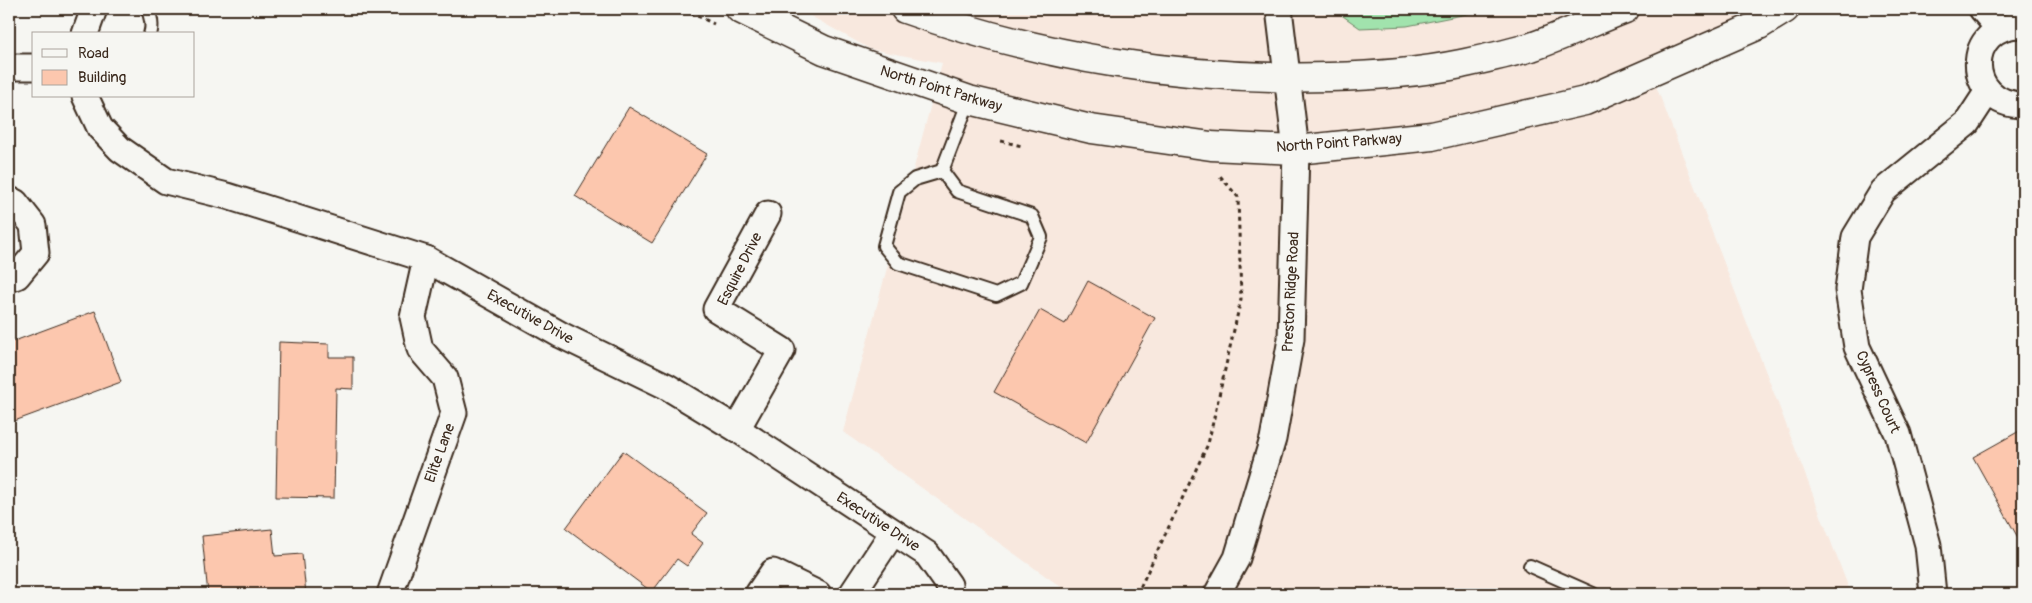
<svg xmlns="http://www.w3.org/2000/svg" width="2032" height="603" font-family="Pangolin,sans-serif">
	<rect width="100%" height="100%" fill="#f6f6f2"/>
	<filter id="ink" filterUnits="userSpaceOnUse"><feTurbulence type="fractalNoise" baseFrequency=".02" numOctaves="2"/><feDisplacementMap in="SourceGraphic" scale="10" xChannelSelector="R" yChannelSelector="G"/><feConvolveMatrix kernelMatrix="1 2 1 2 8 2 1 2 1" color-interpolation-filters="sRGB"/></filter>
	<g filter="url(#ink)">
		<path fill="#f8e8de" d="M798,9H1814L1764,26L1653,78L1851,594H1071L843,432L942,63L870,49Z"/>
		<path fill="#a1e3ad" stroke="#6e8666" d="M1333,9H1492L1407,26L1360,28Z"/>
		<g fill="#fcc7ae" stroke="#3b2a1e">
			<path d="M629,107L707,154L652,243L575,196Z"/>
			<path d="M1088,281L1155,318L1086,443L994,392L1040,310L1065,324Z"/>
			<path d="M95,311L121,382L9,423V343Z"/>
			<path d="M279,342L329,344V357H353V389L336,388L334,498L276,497Z"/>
			<path d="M2023,429V541L2021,543L1973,457Z"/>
			<path d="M623,451L707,513L691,534L703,543L687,566L677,559L652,592L566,528Z"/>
			<path d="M272,529L275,556L302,554L306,594H208L202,536Z"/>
		</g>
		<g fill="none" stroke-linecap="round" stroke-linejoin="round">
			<g stroke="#3b2a1e" stroke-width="16">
				<g id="service">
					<path d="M147,9C151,15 153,27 150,34"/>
					<path d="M942,171L957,191L1032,216L1041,237L1021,283L996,295L898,263L884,246L899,192L915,179Z"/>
					<path d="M942,171L969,100"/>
					<path d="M1530,566L1593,594"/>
				</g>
			</g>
			<g stroke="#3b2a1e" stroke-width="29">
				<g id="minor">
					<path d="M1982,9L1999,29"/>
					<path d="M2023,25C1963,23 1964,105 2023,105"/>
					<path d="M85,34L94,9"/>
					<path d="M9,67H34"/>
					<path d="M85,96L100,128L120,149L166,181L227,196L426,259L561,335L666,386L737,429L927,554L949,585L950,594"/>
					<path d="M9,200L15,202L33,225L36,253L17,276L9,279"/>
					<path d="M737,429L782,350L716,309L768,214"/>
					<path d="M390,594L454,413L445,378L420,349L413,317L426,259"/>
					<path d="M758,594L773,572L818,594"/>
					<path d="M852,594L893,532"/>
					<path d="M1217,594L1237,558L1273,439L1291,339L1296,150L1279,9"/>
					<path d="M1933,594L1928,545L1898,434L1857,347L1848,290L1855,237L1883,191L1967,123L1988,91"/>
				</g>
			</g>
			<g stroke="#3b2a1e" stroke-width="31">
				<g id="tertiary">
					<path d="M740,9L824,50L969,100L1091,129L1211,146L1296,150L1432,136L1585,101L1759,25L1785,9"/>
					<path d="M905,9C1040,57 1186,81 1329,77C1374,76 1417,73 1461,64C1484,59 1508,54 1531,47C1563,36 1594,21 1625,9"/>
				</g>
			</g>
			<g stroke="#3b2a1e" stroke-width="3" stroke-dasharray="4 4" stroke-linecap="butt">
				<path d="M683,9L714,24"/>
				<path d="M1001,141L1022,146"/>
				<path d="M1137,594L1208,444L1241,299L1238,197L1220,176"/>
			</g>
			<use href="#service" stroke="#f6f6f2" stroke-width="12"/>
			<use href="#minor" stroke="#f6f6f2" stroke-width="25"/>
			<use href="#tertiary" stroke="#f6f6f2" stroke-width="28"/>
		</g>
	</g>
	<g text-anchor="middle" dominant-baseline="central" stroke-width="4.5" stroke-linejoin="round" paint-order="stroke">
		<g font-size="15" fill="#3b2a1e" stroke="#f6f6f2">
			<text transform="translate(941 89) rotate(17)">North Point Parkway</text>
			<text transform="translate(1339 143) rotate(-4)">North Point Parkway</text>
			<text transform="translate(740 269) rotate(-63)">Esquire Drive</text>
			<text transform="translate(1291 292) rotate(-87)">Preston Ridge Road</text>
			<text transform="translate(530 317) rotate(29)">Executive Drive</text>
			<text transform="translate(1878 392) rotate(66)">Cypress Court</text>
			<text transform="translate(440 453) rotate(-70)">Elite Lane</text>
			<text transform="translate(878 522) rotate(33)">Executive Drive</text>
		</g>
	</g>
	<rect width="2032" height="603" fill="none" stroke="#f6f6f2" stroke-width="30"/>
	<rect x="15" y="15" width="2002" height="573" fill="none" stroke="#3b2a1e" stroke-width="2" filter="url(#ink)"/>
	<rect x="32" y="32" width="162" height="65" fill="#f6f6f2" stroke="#aba49d"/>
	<rect x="42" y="49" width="25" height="8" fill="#f6f6f2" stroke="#aba49d"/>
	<text x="78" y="58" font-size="15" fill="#3b2a1e">Road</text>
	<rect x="42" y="70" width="25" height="15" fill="#fcc7ae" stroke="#aba49d"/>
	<text x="78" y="82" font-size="15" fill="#3b2a1e">Building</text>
</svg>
